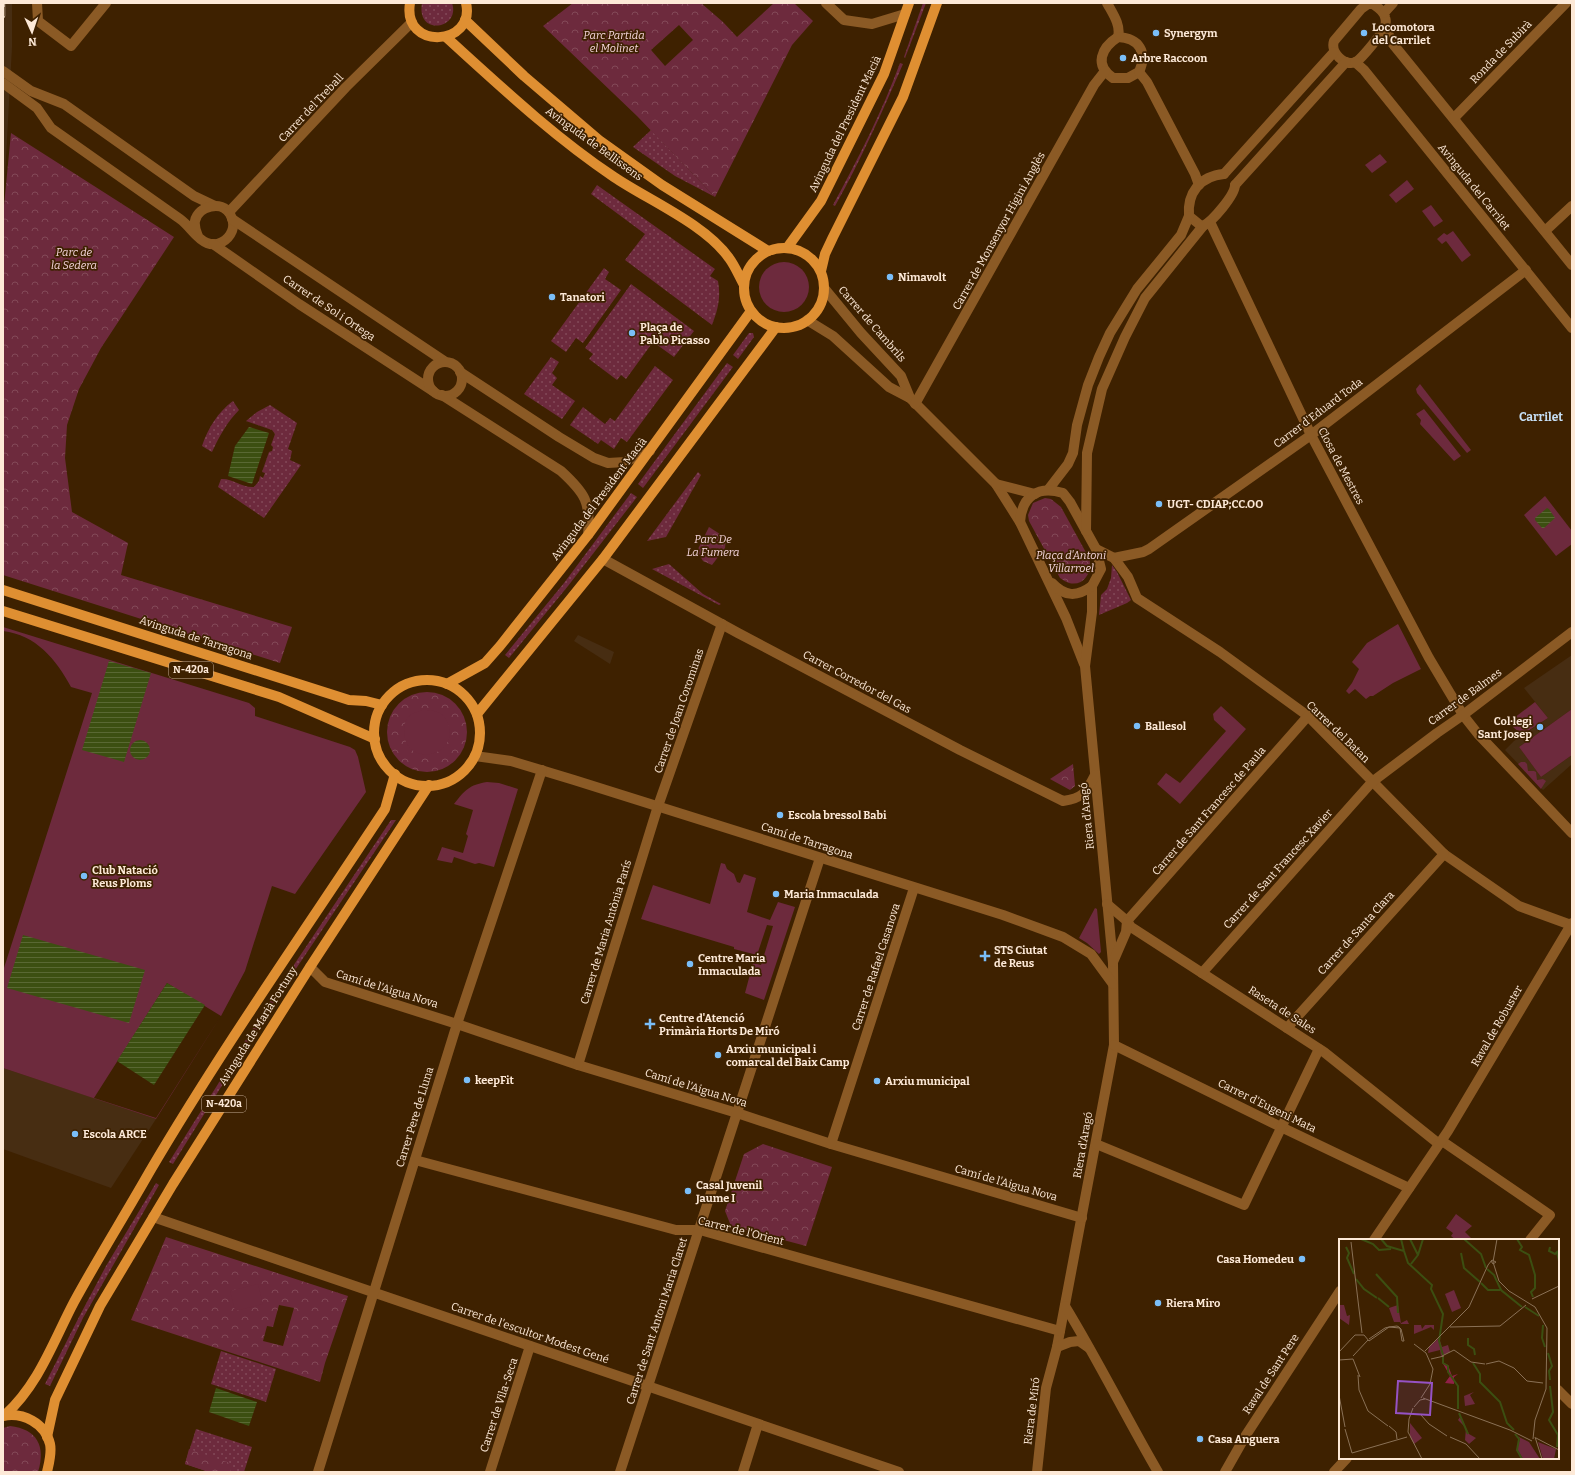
<svg xmlns="http://www.w3.org/2000/svg" width="1575" height="1475" font-family="Bitter,serif">
	<defs>
		<pattern id="grass-dots" width="8" height="8" patternUnits="userSpaceOnUse"><rect width="8" height="8" fill="#6d2a3d"/><path d="M2 2h.1M6 6h.1" fill="none" stroke="#834958" stroke-width="1.8" stroke-linecap="round"/></pattern>
		<pattern id="park-crowns" width="20" height="18" patternUnits="userSpaceOnUse"><rect width="20" height="18" fill="#6d2a3d"/><path d="M2 6a3 3 0 1 1 6 0M12 15a3 3 0 1 1 6 0" fill="none" stroke="#834958"/></pattern>
		<pattern id="water-rules" width="6" height="5" patternUnits="userSpaceOnUse"><rect width="6" height="5" fill="#3c4f11"/><path d="M0 2.5h6" fill="none" stroke="#596833"/></pattern>
	</defs>
	<rect width="100%" height="100%" fill="#3e2100"/>
	<g fill="#472d12">
		<path d="M3,3H12V47L3,213Z"/>
		<path d="M578,635L614,652L610,664L574,641Z"/>
		<path d="M1572,655V661L1571,663L1572,665V709L1519,747L1541,777L1572,755V764L1543,790L1505,750L1514,741L1548,718L1524,688Z"/>
		<path d="M3,1068L94,1098L156,1119L111,1188L3,1149Z"/>
	</g>
	<g fill="url(#grass-dots)">
		<path d="M422,3H452C461,29 416,37 422,3Z"/>
		<path d="M923,3H926L905,58L904,57Z"/>
		<path d="M900,63L903,64C882,112 861,160 835,206L833,205C858,159 882,112 900,63Z"/>
		<path d="M651,130L715,197L675,176L633,147Z"/>
		<path d="M597,185L715,269L710,276L718,281C721,297 718,310 712,325L625,260L645,234L591,194Z"/>
		<path d="M604,268L609,272L605,279L621,290L583,343L576,338L566,352L551,341Z"/>
		<path d="M631,284L694,331L674,357L653,342L626,379L621,375L617,380L589,359L593,354L585,348Z"/>
		<path d="M749,333H753L754,337L738,359L733,355Z"/>
		<path d="M551,357L559,362L552,373L557,378L552,385L575,401L562,419L524,394Z"/>
		<path d="M727,363L733,367L643,488L638,484Z"/>
		<path d="M655,366L673,380L627,442L621,438L614,449L601,440L598,444L570,425L583,407L605,424L610,418L615,421Z"/>
		<path d="M233,401L239,410C227,422 219,437 212,452L202,446C208,428 218,412 233,401Z"/>
		<path d="M270,405L297,423L288,449L292,451L290,460L301,465L264,518L218,487L221,479C232,478 242,488 254,487L259,481L260,476L263,478L265,473L262,472L269,452L272,451L273,447L271,445L275,434L272,430L246,421L257,412Z"/>
		<path d="M698,472L701,475L666,537L647,541Z"/>
		<path d="M631,493L637,497L568,586L509,658L505,655L564,583Z"/>
		<path d="M669,564L703,594L721,604L719,605L652,569Z"/>
		<path d="M1112,565L1117,572L1131,600L1127,603L1099,615L1101,595L1107,589L1111,578Z"/>
		<path d="M391,820H396L281,991L173,1164L169,1162L279,987Z"/>
		<path d="M156,1183L159,1185L83,1318L50,1386L45,1384L79,1317L106,1266Z"/>
		<path d="M221,1351L276,1369L266,1402L211,1384Z"/>
		<path d="M196,1429L252,1447L244,1472H209L185,1464Z"/>
	</g>
	<g fill="url(#park-crowns)" fill-rule="evenodd">
		<path d="M573,3H701L723,22L737,37L774,3H794L813,21L792,45L715,197L637,116L543,26ZM679,25L693,40L665,66L651,50Z"/>
		<path d="M11,133L174,237L101,348L79,389L67,425L65,458L72,512L128,543L121,575L292,627L280,663L3,575V216Z"/>
		<path d="M1045,498L1051,499L1061,507L1089,558C1093,570 1085,587 1069,583C1066,582 1063,580 1060,578L1029,521L1028,515L1033,503Z"/>
		<path d="M709,527L726,538L725,548L712,565L703,561L697,551Z"/>
		<circle cx="427" cy="732" r="40"/>
		<path d="M1073,764L1075,786L1070,790L1050,779Z"/>
		<path d="M763,1144L832,1167L806,1246L731,1226L725,1211L744,1154Z"/>
		<path d="M166,1237L348,1296L325,1363L320,1382L131,1320ZM279,1305L294,1308L283,1346L263,1341L267,1326L273,1327Z"/>
		<path d="M10,1426C37,1429 46,1446 38,1472H3V1428Z"/>
		<path d="M189,1449L233,1464L230,1472H209L185,1464Z"/>
	</g>
	<g fill="#6d2a3d" fill-rule="evenodd">
		<path d="M1380,154L1387,162L1372,173L1365,165Z"/>
		<path d="M1407,180L1414,189L1396,203L1389,195Z"/>
		<path d="M1431,205L1443,221L1434,227L1422,211Z"/>
		<path d="M1453,231L1471,255L1462,262L1446,241L1442,244L1437,239L1444,233L1447,235Z"/>
		<circle cx="784" cy="287" r="25"/>
		<path d="M1420,384L1471,450L1467,453L1417,393L1416,389Z"/>
		<path d="M1424,409L1461,456L1454,461L1420,424L1421,420L1416,414Z"/>
		<path d="M1545,496L1572,531V544L1556,556L1524,515Z"/>
		<path d="M1398,624L1421,669L1393,683L1373,696H1370L1366,699L1355,689L1349,694L1346,691L1352,683L1359,669L1352,662L1367,643Z"/>
		<path d="M3,627L249,703L255,708V716L350,747L355,750L358,757L366,792L295,894L272,886L245,971L221,1016L156,1119L3,1068V971L92,693L71,687C56,659 36,635 3,631ZM167,983L221,1016L156,1118L94,1098Z"/>
		<path d="M1535,702L1548,718L1520,736V733L1513,727L1514,718Z"/>
		<path d="M1221,706L1246,729L1180,804L1157,784L1166,773L1180,783L1226,731L1214,720L1213,714Z"/>
		<path d="M1572,709V755L1541,777L1519,747Z"/>
		<path d="M422,710C428,710 434,710 440,713C449,719 453,734 447,743C440,755 421,759 410,748C403,741 402,725 408,717C412,713 418,712 422,710Z"/>
		<path d="M1521,762H1525L1527,764L1528,771H1534L1536,772L1537,780L1543,779L1546,781L1541,789L1518,764Z"/>
		<path d="M487,782L499,783L518,789L494,867L479,863L475,864L454,857L452,863L437,860L442,847L463,853L468,836L466,834L473,810L454,804C465,790 469,785 487,782Z"/>
		<path d="M721,863L725,864L727,869L734,874L737,882L740,883L744,874L756,878L747,912L770,920L778,902L795,907L764,1000L745,993L753,963L761,965L773,926L767,925L757,955L734,949V947L641,919L653,885L710,904Z"/>
		<path d="M1095,908L1097,909L1101,952L1099,954L1087,943L1079,938Z"/>
		<path d="M1456,1214L1472,1226L1465,1232L1473,1240H1456L1451,1236L1453,1233L1446,1228Z"/>
		<path d="M258,1284L263,1304L235,1311L230,1291Z"/>
	</g>
	<g fill="url(#water-rules)">
		<path d="M249,427L269,433L252,484L228,476L235,446Z"/>
		<path d="M1547,508L1549,509L1555,518L1544,528H1542L1535,520V518Z"/>
		<path d="M109,661L151,673L124,762L82,750Z"/>
		<circle cx="140" cy="750" r="10"/>
		<path d="M23,935L145,970L129,1023L7,988Z"/>
		<path d="M167,983L205,1005L154,1085L117,1061Z"/>
		<path d="M216,1388L257,1402L249,1426L209,1412Z"/>
	</g>
	<g fill="none" stroke-linecap="round" stroke-linejoin="round">
		<g stroke="#8b5a25" stroke-width="10">
			<path d="M37,3L38,21L71,46L106,3"/>
			<path d="M826,3L844,20L872,24L905,14"/>
			<path d="M1107,3C1113,14 1121,25 1118,37"/>
			<path d="M1368,4H1373C1377,7 1384,11 1385,17C1386,20 1386,23 1385,26C1383,33 1362,58 1356,62C1344,67 1330,52 1334,41L1361,9Z"/>
			<path d="M1384,13L1393,3"/>
			<path d="M1385,27L1393,44L1572,265"/>
			<path d="M1118,37C1139,38 1148,52 1139,72L1128,78H1113C1094,65 1101,48 1118,37Z"/>
			<path d="M1355,62L1364,70L1572,328"/>
			<path d="M3,71L31,91L64,104L194,196L215,206"/>
			<path d="M1139,72L1147,82L1195,174L1199,185"/>
			<path d="M3,83L37,108L51,128C94,158 137,189 180,219C190,226 196,239 207,243C217,247 228,241 232,231C234,226 233,219 230,214C222,200 198,206 195,221C194,227 196,231 198,236"/>
			<path d="M1454,118L1566,3"/>
			<path d="M1224,174L1334,52"/>
			<path d="M1235,185L1346,62"/>
			<path d="M229,212L346,87L412,22"/>
			<path d="M232,219L444,361"/>
			<path d="M1210,222L1311,435L1429,658L1463,715L1478,734L1572,833"/>
			<path d="M1203,226L1200,225L1189,216C1187,193 1200,176 1224,174"/>
			<path d="M1545,231L1572,206"/>
			<path d="M213,244L299,304L433,391"/>
			<path d="M824,288L861,333L901,376L910,398"/>
			<path d="M807,320L833,336L889,387L910,398L996,484L1020,522L1066,618L1084,664"/>
			<circle cx="445" cy="379" r="17"/>
			<path d="M460,372L559,437L594,458L608,463L625,462L650,451"/>
			<path d="M442,395L561,471C585,493 591,502 588,535"/>
			<path d="M915,404L1094,85L1105,71"/>
			<path d="M996,484L1035,494"/>
			<path d="M1048,490L1068,464L1073,453L1077,425L1088,385L1099,357L1110,333L1137,289L1181,235L1189,216"/>
			<path d="M1020,522C1022,496 1038,485 1063,493L1070,502L1096,549L1101,569L1092,586V612L1085,666L1113,963L1114,1045L1057,1347L1046,1388L1037,1472"/>
			<path d="M1086,531L1087,453L1102,389L1125,337L1145,298L1203,226C1212,222 1235,195 1235,185"/>
			<path d="M1096,549L1114,558L1128,577L1137,598L1220,652L1308,716L1444,854L1519,906L1571,925"/>
			<path d="M1114,558L1143,552L1149,549L1311,435L1526,270"/>
			<path d="M603,559L738,633L960,750L1063,801C1083,798 1086,793 1095,775"/>
			<path d="M1052,583C1065,597 1077,597 1092,586"/>
			<path d="M475,756L511,761L574,780L1003,915L1063,937L1091,954L1113,984"/>
			<path d="M1107,904L1127,921L1131,927L1324,1052L1439,1144"/>
			<path d="M1127,921L1308,716"/>
			<path d="M1113,962L1126,932L1127,921"/>
			<path d="M310,967L325,982L457,1024L578,1065L737,1113L831,1144L1082,1218"/>
			<path d="M1202,973L1372,782L1437,733L1463,715L1572,632"/>
			<path d="M1287,1028L1444,854"/>
			<path d="M1114,1045L1281,1127L1409,1188"/>
			<path d="M578,1065L658,806L722,624"/>
			<path d="M1442,1141L1550,1215L1530,1240"/>
			<path d="M831,1144L914,888"/>
			<path d="M1096,1144L1244,1205L1319,1049"/>
			<path d="M415,1160L676,1230H700L1060,1331"/>
			<path d="M153,1217L899,1472"/>
			<path d="M1374,1240L1448,1131L1572,923"/>
			<path d="M1065,1306C1098,1360 1126,1417 1158,1472"/>
			<path d="M1057,1347L1070,1342L1079,1341L1089,1348"/>
			<path d="M1558,1390L1572,1404"/>
			<path d="M318,1472L457,1024L542,770"/>
			<path d="M490,1472L530,1346"/>
			<path d="M620,1472L820,858"/>
			<path d="M743,1472L758,1424"/>
			<path d="M1225,1472L1246,1435L1340,1291"/>
			<path d="M1334,1472L1347,1458"/>
		</g>
		<g stroke="#df8f32" stroke-width="10">
			<path d="M410,3C402,51 476,46 466,3"/>
			<path d="M465,20L524,76L599,140L662,185L768,251"/>
			<path d="M446,37C500,86 553,136 614,177C648,200 705,224 729,258C735,266 739,276 744,285"/>
			<circle cx="784" cy="288" r="40"/>
			<path d="M787,248L821,201L884,74L909,3"/>
			<path d="M821,271L825,254L833,237L903,97L937,3"/>
			<path d="M3,590L349,700L366,701L382,705"/>
			<path d="M3,611L279,697L375,739"/>
			<circle cx="427" cy="733" r="53"/>
			<path d="M447,684L485,663L500,646L588,535L751,311"/>
			<path d="M477,714L603,559L776,327"/>
			<path d="M5,1415C39,1384 53,1342 74,1302C98,1258 125,1215 150,1171C223,1047 306,929 385,809L395,774"/>
			<path d="M3,1416C23,1412 45,1423 50,1444C52,1453 49,1463 47,1472"/>
			<path d="M47,1437L55,1400L100,1306L173,1184L310,967L429,785"/>
		</g>
		<g stroke="#c4ad96" stroke-width="4.5">
			<path id="rail" d="M3,16V3"/>
		</g>
		<use href="#rail" stroke="#3e2100" stroke-width="3" stroke-dasharray="9" stroke-linecap="butt"/>
	</g>
	<g fill="#7abef8" stroke="#3e2100" stroke-width="1.5">
		<circle cx="1156" cy="33" r="4"/>
		<circle cx="1364" cy="33" r="4"/>
		<circle cx="1123" cy="58" r="4"/>
		<circle cx="890" cy="277" r="4"/>
		<circle cx="552" cy="297" r="4"/>
		<circle cx="632" cy="333" r="4"/>
		<circle cx="1159" cy="504" r="4"/>
		<circle cx="1137" cy="726" r="4"/>
		<circle cx="1540" cy="727" r="4"/>
		<circle cx="780" cy="815" r="4"/>
		<circle cx="84" cy="876" r="4"/>
		<circle cx="776" cy="894" r="4"/>
		<path d="M983 950h4v4h4v4h-4v4h-4v-4h-4v-4h4z"/>
		<circle cx="690" cy="964" r="4"/>
		<path d="M648 1018h4v4h4v4h-4v4h-4v-4h-4v-4h4z"/>
		<circle cx="718" cy="1055" r="4"/>
		<circle cx="467" cy="1080" r="4"/>
		<circle cx="877" cy="1081" r="4"/>
		<circle cx="75" cy="1134" r="4"/>
		<circle cx="688" cy="1191" r="4"/>
		<circle cx="1302" cy="1259" r="4"/>
		<circle cx="1158" cy="1303" r="4"/>
		<circle cx="1200" cy="1439" r="4"/>
	</g>
	<g text-anchor="middle" dominant-baseline="central" stroke-width="3.5" stroke-linejoin="round" paint-order="stroke">
		<g fill="#3e2100" stroke="#c4ad96" stroke-width="1">
			<rect x="169" y="662" width="44" height="16" rx="3"/>
			<rect x="202" y="1096" width="44" height="16" rx="3"/>
		</g>
		<g font-size="10" font-weight="bold" fill="#fde9d7">
			<text x="191" y="670">N-420a</text>
			<text x="224" y="1104">N-420a</text>
		</g>
		<g font-size="11" font-weight="bold" fill="#fde9d7" stroke="#3e2100" text-anchor="start">
			<text x="1372" y="27">Locomotora<tspan x="1372" dy="13">del Carrilet</tspan></text>
			<text x="1164" y="33">Synergym</text>
			<text x="1131" y="58">Arbre Raccoon</text>
			<text x="898" y="277">Nimavolt</text>
			<text x="560" y="297">Tanatori</text>
			<text x="640" y="327">Plaça de<tspan x="640" dy="13">Pablo Picasso</tspan></text>
			<text x="1167" y="504">UGT- CDIAP;CC.OO</text>
			<text x="1532" y="721" text-anchor="end">Col·legi<tspan x="1532" dy="13">Sant Josep</tspan></text>
			<text x="1145" y="726">Ballesol</text>
			<text x="788" y="815">Escola bressol Babi</text>
			<text x="92" y="870">Club Natació<tspan x="92" dy="13">Reus Ploms</tspan></text>
			<text x="784" y="894">Maria Inmaculada</text>
			<text x="994" y="950">STS Ciutat<tspan x="994" dy="13">de Reus</tspan></text>
			<text x="698" y="958">Centre Maria<tspan x="698" dy="13">Inmaculada</tspan></text>
			<text x="659" y="1018">Centre d'Atenció<tspan x="659" dy="13">Primària Horts De Miró</tspan></text>
			<text x="726" y="1049">Arxiu municipal i<tspan x="726" dy="13">comarcal del Baix Camp</tspan></text>
			<text x="475" y="1080">keepFit</text>
			<text x="885" y="1081">Arxiu municipal</text>
			<text x="83" y="1134">Escola ARCE</text>
			<text x="696" y="1185">Casal Juvenil<tspan x="696" dy="13">Jaume I</tspan></text>
			<text x="1294" y="1259" text-anchor="end">Casa Homedeu</text>
			<text x="1166" y="1303">Riera Miro</text>
			<text x="1208" y="1439">Casa Anguera</text>
		</g>
		<g font-size="11" font-style="italic" fill="#f5d5db" stroke="#3e2100">
			<text x="614" y="35">Parc Partida<tspan x="614" dy="13">el Molinet</tspan></text>
			<text x="74" y="252">Parc de<tspan x="74" dy="13">la Sedera</tspan></text>
			<text x="713" y="539">Parc De<tspan x="713" dy="13">La Fumera</tspan></text>
			<text x="1071" y="555">Plaça d'Antoni<tspan x="1071" dy="13">Villarroel</tspan></text>
		</g>
		<g font-size="11" fill="#fde9d7" stroke="#3e2100">
			<text transform="translate(1501 52) rotate(-46)">Ronda de Subirà</text>
			<text transform="translate(311 108) rotate(-47)">Carrer del Treball</text>
			<text transform="translate(845 124) rotate(-64)">Avinguda del President Macià</text>
			<text transform="translate(594 144) rotate(36)">Avinguda de Bellissens</text>
			<text transform="translate(1474 187) rotate(51)">Avinguda del Carrilet</text>
			<text transform="translate(999 231) rotate(-61)">Carrer de Monsenyor Higini Anglès</text>
			<text transform="translate(329 308) rotate(34)">Carrer de Sol i Ortega</text>
			<text transform="translate(872 324) rotate(49)">Carrer de Cambrils</text>
			<text transform="translate(1318 413) rotate(-37)">Carrer d'Eduard Toda</text>
			<text transform="translate(1341 466) rotate(62)">Closa de Mestres</text>
			<text transform="translate(599 499) rotate(-53)">Avinguda del President Macià</text>
			<text transform="translate(196 638) rotate(18)">Avinguda de Tarragona</text>
			<text transform="translate(857 682) rotate(28)">Carrer Corredor del Gas</text>
			<text transform="translate(1465 697) rotate(-36)">Carrer de Balmes</text>
			<text transform="translate(679 711) rotate(-71)">Carrer de Joan Corominas</text>
			<text transform="translate(1338 732) rotate(44)">Carrer del Batan</text>
			<text transform="translate(1209 811) rotate(-49)">Carrer de Sant Francesc de Paula</text>
			<text transform="translate(1087 816) rotate(-96)">Riera d'Aragó</text>
			<text transform="translate(807 841) rotate(18)">Camí de Tarragona</text>
			<text transform="translate(1278 869) rotate(-48)">Carrer de Sant Francesc Xavier</text>
			<text transform="translate(606 932) rotate(-73)">Carrer de Maria Antònia París</text>
			<text transform="translate(1356 933) rotate(-48)">Carrer de Santa Clara</text>
			<text transform="translate(876 967) rotate(-72)">Carrer de Rafael Casanova</text>
			<text transform="translate(387 989) rotate(17)">Camí de l'Aigua Nova</text>
			<text transform="translate(1282 1010) rotate(33)">Raseta de Sales</text>
			<text transform="translate(258 1026) rotate(-58)">Avinguda de Marià Fortuny</text>
			<text transform="translate(1497 1026) rotate(-60)">Raval de Robuster</text>
			<text transform="translate(696 1088) rotate(17)">Camí de l'Aigua Nova</text>
			<text transform="translate(1267 1106) rotate(26)">Carrer d'Eugeni Mata</text>
			<text transform="translate(415 1117) rotate(-73)">Carrer Pere de Lluna</text>
			<text transform="translate(1083 1145) rotate(-80)">Riera d'Aragó</text>
			<text transform="translate(1006 1183) rotate(16)">Camí de l'Aigua Nova</text>
			<text transform="translate(741 1231) rotate(14)">Carrer de l'Orient</text>
			<text transform="translate(657 1321) rotate(-72)">Carrer de Sant Antoni Maria Claret</text>
			<text transform="translate(530 1333) rotate(19)">Carrer de l'escultor Modest Gené</text>
			<text transform="translate(1271 1374) rotate(-57)">Raval de Sant Pere</text>
			<text transform="translate(499 1405) rotate(-72)">Carrer de Vila-Seca</text>
			<text transform="translate(1032 1411) rotate(-83)">Riera de Miró</text>
		</g>
		<g font-size="12" font-weight="bold" fill="#c6dff5" stroke="#3e2100">
			<text x="1541" y="417">Carrilet</text>
		</g>
	</g>
	<g transform="translate(1339 1239)">
		<rect width="220" height="220" fill="#3e2100"/>
		<path d="M0,66H5L8,77L11,76L10,86L0,79ZM59,66L62,84L68,81L70,85H62L61,83H55L50,69ZM100,99L103,108L109,106L111,113L102,117L101,111L89,114L90,108ZM135,153L131,156L136,165L126,167L125,157ZM119,174L130,195L137,199L130,205L126,201L127,189L119,181L121,178ZM176,196L190,203L201,220H184L178,210L181,200ZM199,203L217,210L215,220H204Z" fill="#6d2a3d"/>
		<path d="M104,118V124L109,126L113,137L119,135L115,138V145L106,144L111,137L103,123Z" fill="#902047"/>
		<path d="M115,51L122,69L113,73L106,55Z" fill="#6d2a3d"/>
		<path d="M71,184L83,199L75,205L71,198Z" fill="#6d2a3d"/>
		<path d="M75,86H82L83,90L86,86H95V91L92,88L75,95Z" fill="#6d2a3d"/>
		<path fill="none" stroke="#3c4f11" stroke-width="2" d="M22,0L34,5L40,11L52,10M42,0L48,7L65,12L69,24L93,46L92,50L104,75L100,102L104,116M62,0L65,12M71,0L79,16L72,25M125,0L142,15L147,29M178,0L183,8L181,11L190,16L196,36V49L192,53L194,58M7,8L10,14L8,19L15,35M211,8L210,12L216,15L218,13L220,22M122,14L125,29L141,43M79,16L84,0M148,30L155,36L162,51L183,68M37,35L58,58L59,74M17,40L25,50L38,59M142,44L149,51H161M39,59L50,68M186,68L200,77M204,86L203,99L206,108M129,99V106L135,110L136,116M209,114L213,127L210,132L211,141M104,118V124L109,127V133L119,147V170M134,124L141,135V143L161,163L168,184L175,191M211,147L214,173L210,181L219,196L218,208M120,174L129,195M176,195L180,200L178,211L183,220"/>
		<path fill="none" stroke="#8a7156" stroke-width="1" d="M158,0L154,23L160,42L170,52L196,68L208,89L207,150L196,181L194,200M12,3L20,70M193,60L220,47M20,70L23,94M111,88L161,87L187,66M75,105L87,114L94,130L91,145L82,159M86,112L130,68L149,26L153,21L157,23L154,25L152,22M0,113L16,96H25L30,102L50,88L61,89L63,102H65L62,90L60,88L58,87L50,88L46,89L30,100M14,117L29,101M103,117L115,111L132,123M92,120L105,117M0,121L14,120L21,138M132,123L146,125M147,125L160,122L175,129L188,142L204,144M19,136L20,151L29,172L49,187M0,156L6,188M84,159L171,191L193,202M75,168L81,161L86,160M74,169L70,180L69,193L83,220M82,176L90,185L108,197M50,187L57,193L58,200M6,190L13,214L68,198M111,198L127,205L141,220M196,198L203,220M197,199L220,211"/>
		<path fill="#9552c4" fill-opacity="0.15" stroke="#9552c4" stroke-width="2" d="M59,142L93,144L91,176L57,174Z"/>
		<rect width="220" height="220" fill="none" stroke="#fde9d7" stroke-width="2"/>
	</g>
	<rect width="1575" height="1475" fill="none" stroke="#fde9d7" stroke-width="8"/>
	<g transform="translate(32 32) rotate(177)" stroke="#3e2100" stroke-width="3" paint-order="stroke">
	<path d="M0-3L7 15L0 10L-7 15Z" fill="#fde9d7"/>
	<text y="-6" font-size="11" font-weight="bold" text-anchor="middle" fill="#fde9d7">N</text>
	</g>
</svg>
